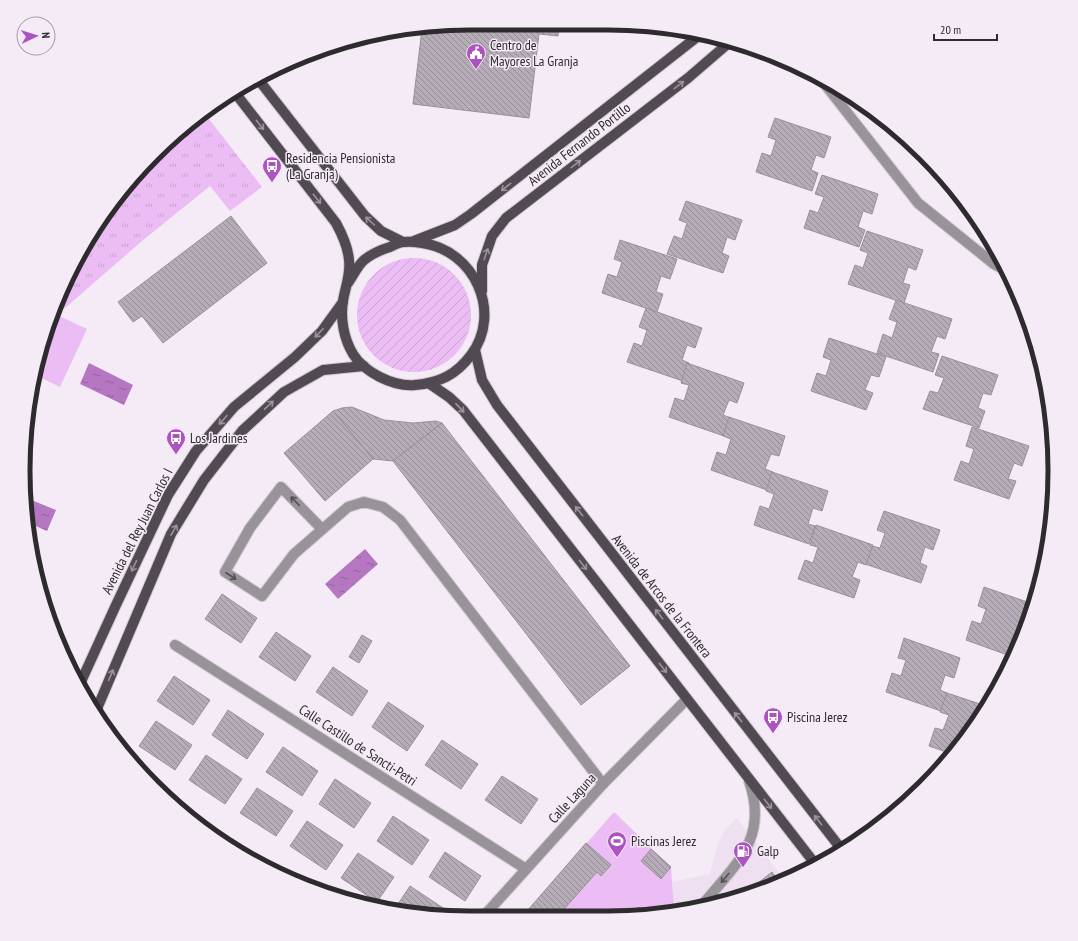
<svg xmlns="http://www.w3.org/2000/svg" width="1078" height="941" font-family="'PT Sans Narrow',sans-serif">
	<defs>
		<pattern id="grass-tufts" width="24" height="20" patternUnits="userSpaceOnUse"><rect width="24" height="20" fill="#ecbcf5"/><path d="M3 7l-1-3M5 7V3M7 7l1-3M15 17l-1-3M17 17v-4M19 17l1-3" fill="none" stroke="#cba2d2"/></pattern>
		<pattern id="garden-furrows" width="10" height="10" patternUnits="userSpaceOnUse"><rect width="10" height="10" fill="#ecbcf5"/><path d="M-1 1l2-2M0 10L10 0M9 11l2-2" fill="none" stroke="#cba2d2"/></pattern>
		<pattern id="water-ripples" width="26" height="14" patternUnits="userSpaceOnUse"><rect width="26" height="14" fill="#b577c1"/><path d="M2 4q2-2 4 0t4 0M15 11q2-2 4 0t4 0" fill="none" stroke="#94629d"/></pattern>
		<pattern id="building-back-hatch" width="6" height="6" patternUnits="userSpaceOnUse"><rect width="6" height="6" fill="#b6acb8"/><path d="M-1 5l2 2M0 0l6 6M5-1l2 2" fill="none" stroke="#948c96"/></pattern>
	</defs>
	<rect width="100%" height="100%" fill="#f5ebf6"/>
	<path fill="#eedff1" d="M737,818L784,879L751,894L674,910L672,882L710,874L717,846L724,831Z"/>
	<path fill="url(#grass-tufts)" d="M205,114L262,187L230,211L210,186L142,241L57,315L46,341L57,299L115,198L176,134Z"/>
	<circle fill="url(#garden-furrows)" cx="414" cy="315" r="57"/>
	<g fill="#ecbcf5">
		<path d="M57,315L87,329L60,387L37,376L46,341Z"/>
		<path d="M614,812L671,867L674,910L637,917L521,918Z"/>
	</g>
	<g fill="url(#water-ripples)">
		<path d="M89,363L133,385L124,405L80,384Z"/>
		<path d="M24,497L56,510L47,531L29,523Z"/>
		<path d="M365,549L378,564L338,599L325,584Z"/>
	</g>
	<g fill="url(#building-back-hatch)" stroke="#99909a">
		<path d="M470,23L559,24L558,36L539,34L529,118L413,104L422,29Z"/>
		<path d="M775,118L831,137L824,158L816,155L811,170L818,173L812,191L756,172L762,153L771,156L776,140L768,137Z"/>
		<path d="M822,175L878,194L872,214L863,211L858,227L865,230L859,247L804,228L810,210L818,213L824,197L815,194Z"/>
		<path d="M686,201L742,220L735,240L727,237L722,253L729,256L723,273L667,254L674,236L682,239L687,223L679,220Z"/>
		<path d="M231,216L267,263L163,343L142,316L133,322L118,302Z"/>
		<path d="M867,231L923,250L916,270L908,267L903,283L910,285L904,303L848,284L855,265L863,268L868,253L860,250Z"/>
		<path d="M620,240L677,259L670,279L661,276L656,292L663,294L657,312L602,293L608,274L617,277L622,262L614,259Z"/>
		<path d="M896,300L952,319L945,339L937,336L931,352L939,354L933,372L877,353L883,334L892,338L897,322L889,319Z"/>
		<path d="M646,308L702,328L695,348L687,345L682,360L689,363L683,381L627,362L634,343L642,346L647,330L639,327Z"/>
		<path d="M829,338L886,357L879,377L871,375L865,390L873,393L866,410L811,391L817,373L826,376L831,360L823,357Z"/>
		<path d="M942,356L998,375L991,395L983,393L978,408L985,411L979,428L923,409L930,391L938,393L944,378L935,375Z"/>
		<path d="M687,363L744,383L737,403L729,400L723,415L731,418L724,436L669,417L675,398L684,401L689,385L681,383Z"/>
		<path d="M352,407L384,420L413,423L436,421L442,423L393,461L373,459L333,411L342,408Z"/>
		<path d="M333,411L373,459L325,501L284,453Z"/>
		<path d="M729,417L785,436L779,456L771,454L765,469L773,472L767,490L711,470L717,452L726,455L731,439L723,436Z"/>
		<path d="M442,423L630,666L581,705L393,461Z"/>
		<path d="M972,427L1029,446L1022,466L1014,463L1008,479L1016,481L1009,499L954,480L961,461L969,464L974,449L966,446Z"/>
		<path d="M772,472L828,491L822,511L813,508L808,524L815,526L809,544L754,525L760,506L769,509L774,494L766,491Z"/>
		<path d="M884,511L940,530L933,550L925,547L920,563L927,566L921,583L865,564L872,546L880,548L885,533L877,530Z"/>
		<path d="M816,525L873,545L866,565L858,562L852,577L860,580L854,598L798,579L805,560L813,563L818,547L810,545Z"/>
		<path d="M36,563L42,565L39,574Z"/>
		<path d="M984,587L1033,604L1013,657L966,640L972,621L981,624L986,609L978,606Z"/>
		<path d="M222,594L257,618L241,643L205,619Z"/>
		<path d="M276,632L311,656L295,681L259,657Z"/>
		<path d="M362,635L372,641L359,663L349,657Z"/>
		<path d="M904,638L960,658L954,678L945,675L940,690L947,693L941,711L886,692L892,673L901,676L906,660L898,658Z"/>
		<path d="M333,667L368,691L352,716L316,692Z"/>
		<path d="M174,676L210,700L193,725L157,701Z"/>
		<path d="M947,693L986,706L962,743L952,754L929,746L935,728L943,730L949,715L940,712Z"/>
		<path d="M388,702L424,726L407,751L372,727Z"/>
		<path d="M228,710L264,734L247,759L212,735Z"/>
		<path d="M156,721L192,745L175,770L139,746Z"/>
		<path d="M442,740L478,764L461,789L425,765Z"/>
		<path d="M283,747L318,771L302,796L266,772Z"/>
		<path d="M206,755L242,779L225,804L189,780Z"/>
		<path d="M502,776L538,799L521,824L485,800Z"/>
		<path d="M335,779L371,803L354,828L319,804Z"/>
		<path d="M257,788L293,811L276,836L240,813Z"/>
		<path d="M393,816L429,840L412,865L377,841Z"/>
		<path d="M307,821L343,845L326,870L290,846Z"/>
		<path d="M586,843L611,865L601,876L597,872L557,917L521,918Z"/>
		<path d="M651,849L671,867L661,879L641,861Z"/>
		<path d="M445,852L481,876L465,901L429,877Z"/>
		<path d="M358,853L394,877L377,902L341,878Z"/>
		<path d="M772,872L779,882L751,894L740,897Z"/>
		<path d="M410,886L446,910L443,915L394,910Z"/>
		<path d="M639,907L641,909L660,907L665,912L637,917H629Z"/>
	</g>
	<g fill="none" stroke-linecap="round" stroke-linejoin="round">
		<g stroke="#d1c8d2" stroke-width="12">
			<g id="minor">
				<path d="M820,78L918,203L994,264L1009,272"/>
				<path d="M322,529L281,487L250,528L225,572L262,596L294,554L348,507L364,502L383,507L400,520L603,784"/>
				<path d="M175,645L526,869"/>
				<path d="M703,904C736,864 769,838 749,781"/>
				<path d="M482,918L603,784L687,699"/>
			</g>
		</g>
		<g stroke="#d1c8d2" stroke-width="12">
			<g id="major">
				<path d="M258,79L365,216L381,231L403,242"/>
				<path d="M236,94L336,223C342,234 348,247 349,260C351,274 345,288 343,301C340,319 344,339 353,354C364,372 393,387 415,385C439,383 456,375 471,355C503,312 474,250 422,243C416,242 410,241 404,242C399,242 394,245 390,247C380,250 371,254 363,261C357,267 353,276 348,283"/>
				<path d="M414,241L455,225L471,214L702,33"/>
				<path d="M482,291V265L492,236L506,218L688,78L731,41"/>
				<path d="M475,350L482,380L497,405L842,850"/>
				<path d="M430,384L449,397L463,410L816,865"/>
				<path d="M79,686L116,605L168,495L196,451L234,407L295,357L322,331L343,302"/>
				<path d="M96,711L171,534L204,480L242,431L284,392L323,370L364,366"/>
			</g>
		</g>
		<use href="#minor" stroke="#979398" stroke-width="10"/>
		<use href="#major" stroke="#514a52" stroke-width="10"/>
	</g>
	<defs><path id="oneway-shaft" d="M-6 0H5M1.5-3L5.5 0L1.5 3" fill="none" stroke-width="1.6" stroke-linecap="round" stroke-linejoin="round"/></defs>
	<g stroke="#9b929c">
		<use href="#oneway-shaft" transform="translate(679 85) rotate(-38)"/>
		<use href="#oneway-shaft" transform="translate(260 125) rotate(52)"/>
		<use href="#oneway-shaft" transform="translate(576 164) rotate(-38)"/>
		<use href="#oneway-shaft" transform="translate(506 187) rotate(142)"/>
		<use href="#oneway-shaft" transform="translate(317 199) rotate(52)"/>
		<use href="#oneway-shaft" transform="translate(370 221) rotate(-138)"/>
		<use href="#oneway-shaft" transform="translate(486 254) rotate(-71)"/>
		<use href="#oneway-shaft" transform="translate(319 333) rotate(134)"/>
		<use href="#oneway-shaft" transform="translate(269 405) rotate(-43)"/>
		<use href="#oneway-shaft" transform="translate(460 408) rotate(47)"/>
		<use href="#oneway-shaft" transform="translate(223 420) rotate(132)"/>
		<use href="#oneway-shaft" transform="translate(579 511) rotate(-128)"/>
		<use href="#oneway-shaft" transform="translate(174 530) rotate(-60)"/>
		<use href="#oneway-shaft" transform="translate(583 565) rotate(52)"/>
		<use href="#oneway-shaft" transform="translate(134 566) rotate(115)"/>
		<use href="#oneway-shaft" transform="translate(659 614) rotate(-128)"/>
		<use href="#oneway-shaft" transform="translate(663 668) rotate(52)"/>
		<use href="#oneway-shaft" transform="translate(111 675) rotate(-67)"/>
		<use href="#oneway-shaft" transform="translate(738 717) rotate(-128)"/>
		<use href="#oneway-shaft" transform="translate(768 804) rotate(52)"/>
		<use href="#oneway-shaft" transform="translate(818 820) rotate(-128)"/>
	</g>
	<g stroke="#534f54">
		<use href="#oneway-shaft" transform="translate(295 501) rotate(-134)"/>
		<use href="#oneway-shaft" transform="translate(231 576) rotate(33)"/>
		<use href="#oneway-shaft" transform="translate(725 878) rotate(130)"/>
	</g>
	<defs>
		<g id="civic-pin" transform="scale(1)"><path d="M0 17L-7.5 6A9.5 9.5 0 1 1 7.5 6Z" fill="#ad53bf" stroke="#f5ebf6"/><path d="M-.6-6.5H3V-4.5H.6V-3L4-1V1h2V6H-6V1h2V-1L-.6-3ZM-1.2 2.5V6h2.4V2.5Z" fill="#fff"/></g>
		<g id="bus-pin" transform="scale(1)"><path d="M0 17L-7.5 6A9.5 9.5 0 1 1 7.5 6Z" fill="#ad53bf" stroke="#f5ebf6"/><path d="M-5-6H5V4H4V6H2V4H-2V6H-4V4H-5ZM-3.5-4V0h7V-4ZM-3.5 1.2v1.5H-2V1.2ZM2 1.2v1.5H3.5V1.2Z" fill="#fff"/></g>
		<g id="stadium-pin" transform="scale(1)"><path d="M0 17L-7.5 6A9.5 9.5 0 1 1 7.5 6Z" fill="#ad53bf" stroke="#f5ebf6"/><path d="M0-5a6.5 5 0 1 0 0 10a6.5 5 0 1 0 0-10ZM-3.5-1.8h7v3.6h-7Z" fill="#fff"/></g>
		<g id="fuel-pin" transform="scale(1)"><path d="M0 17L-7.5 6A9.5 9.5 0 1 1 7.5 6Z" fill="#ad53bf" stroke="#f5ebf6"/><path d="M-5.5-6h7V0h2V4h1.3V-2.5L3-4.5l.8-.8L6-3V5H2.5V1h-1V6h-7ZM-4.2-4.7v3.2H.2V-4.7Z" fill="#fff"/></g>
	</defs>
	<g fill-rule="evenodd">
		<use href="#civic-pin" x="476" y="53"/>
		<use href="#bus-pin" x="272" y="166"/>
		<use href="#bus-pin" x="176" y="438"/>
		<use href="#bus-pin" x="773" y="717"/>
		<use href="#stadium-pin" x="617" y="841"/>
		<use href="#fuel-pin" x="743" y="851"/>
	</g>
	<g text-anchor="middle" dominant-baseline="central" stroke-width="3" stroke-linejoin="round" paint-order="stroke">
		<g font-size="14" fill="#2e2b2f" stroke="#f5ebf6" text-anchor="start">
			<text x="490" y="45">Centro de<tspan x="490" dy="16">Mayores La Granja</tspan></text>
			<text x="286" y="158">Residencia Pensionista<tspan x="286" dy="16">(La Granja)</tspan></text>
			<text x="190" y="438">Los Jardines</text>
			<text x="787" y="717">Piscina Jerez</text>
			<text x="631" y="841">Piscinas Jerez</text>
			<text x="757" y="851">Galp</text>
		</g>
		<g font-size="14" fill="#2e2b2f" stroke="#f5ebf6">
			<text transform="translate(579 144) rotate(-38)">Avenida Fernando Portillo</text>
			<text transform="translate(137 531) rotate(-63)">Avenida del Rey Juan Carlos I</text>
			<text transform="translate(662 596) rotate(52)">Avenida de Arcos de la Frontera</text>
			<text transform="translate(358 745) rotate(33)">Calle Castillo de Sancti-Petri</text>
			<text transform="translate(572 798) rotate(-47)">Calle Laguna</text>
		</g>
	</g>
	<path d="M0 0H1078V941H0ZM470 30H608A440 440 0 0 1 1048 470V471A440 440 0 0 1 608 911H470A440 440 0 0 1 30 471V470A440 440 0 0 1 470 30Z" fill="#f5ebf6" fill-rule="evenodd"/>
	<path fill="none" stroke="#2e2b2f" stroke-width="5" d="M470 30H608A440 440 0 0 1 1048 470V471A440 440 0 0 1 608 911H470A440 440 0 0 1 30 471V470A440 440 0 0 1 470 30Z"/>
	<g transform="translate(36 36) rotate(86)"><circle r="19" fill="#f5ebf6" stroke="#a59ea6"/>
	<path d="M0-3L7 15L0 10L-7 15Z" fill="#ad53bf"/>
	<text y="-6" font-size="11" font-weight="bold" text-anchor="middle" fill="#2e2b2f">N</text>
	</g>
	<path d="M934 34v6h63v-6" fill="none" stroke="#2e2b2f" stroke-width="2"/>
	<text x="940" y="34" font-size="12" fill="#2e2b2f" stroke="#f5ebf6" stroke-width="3" paint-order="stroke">20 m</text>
</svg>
